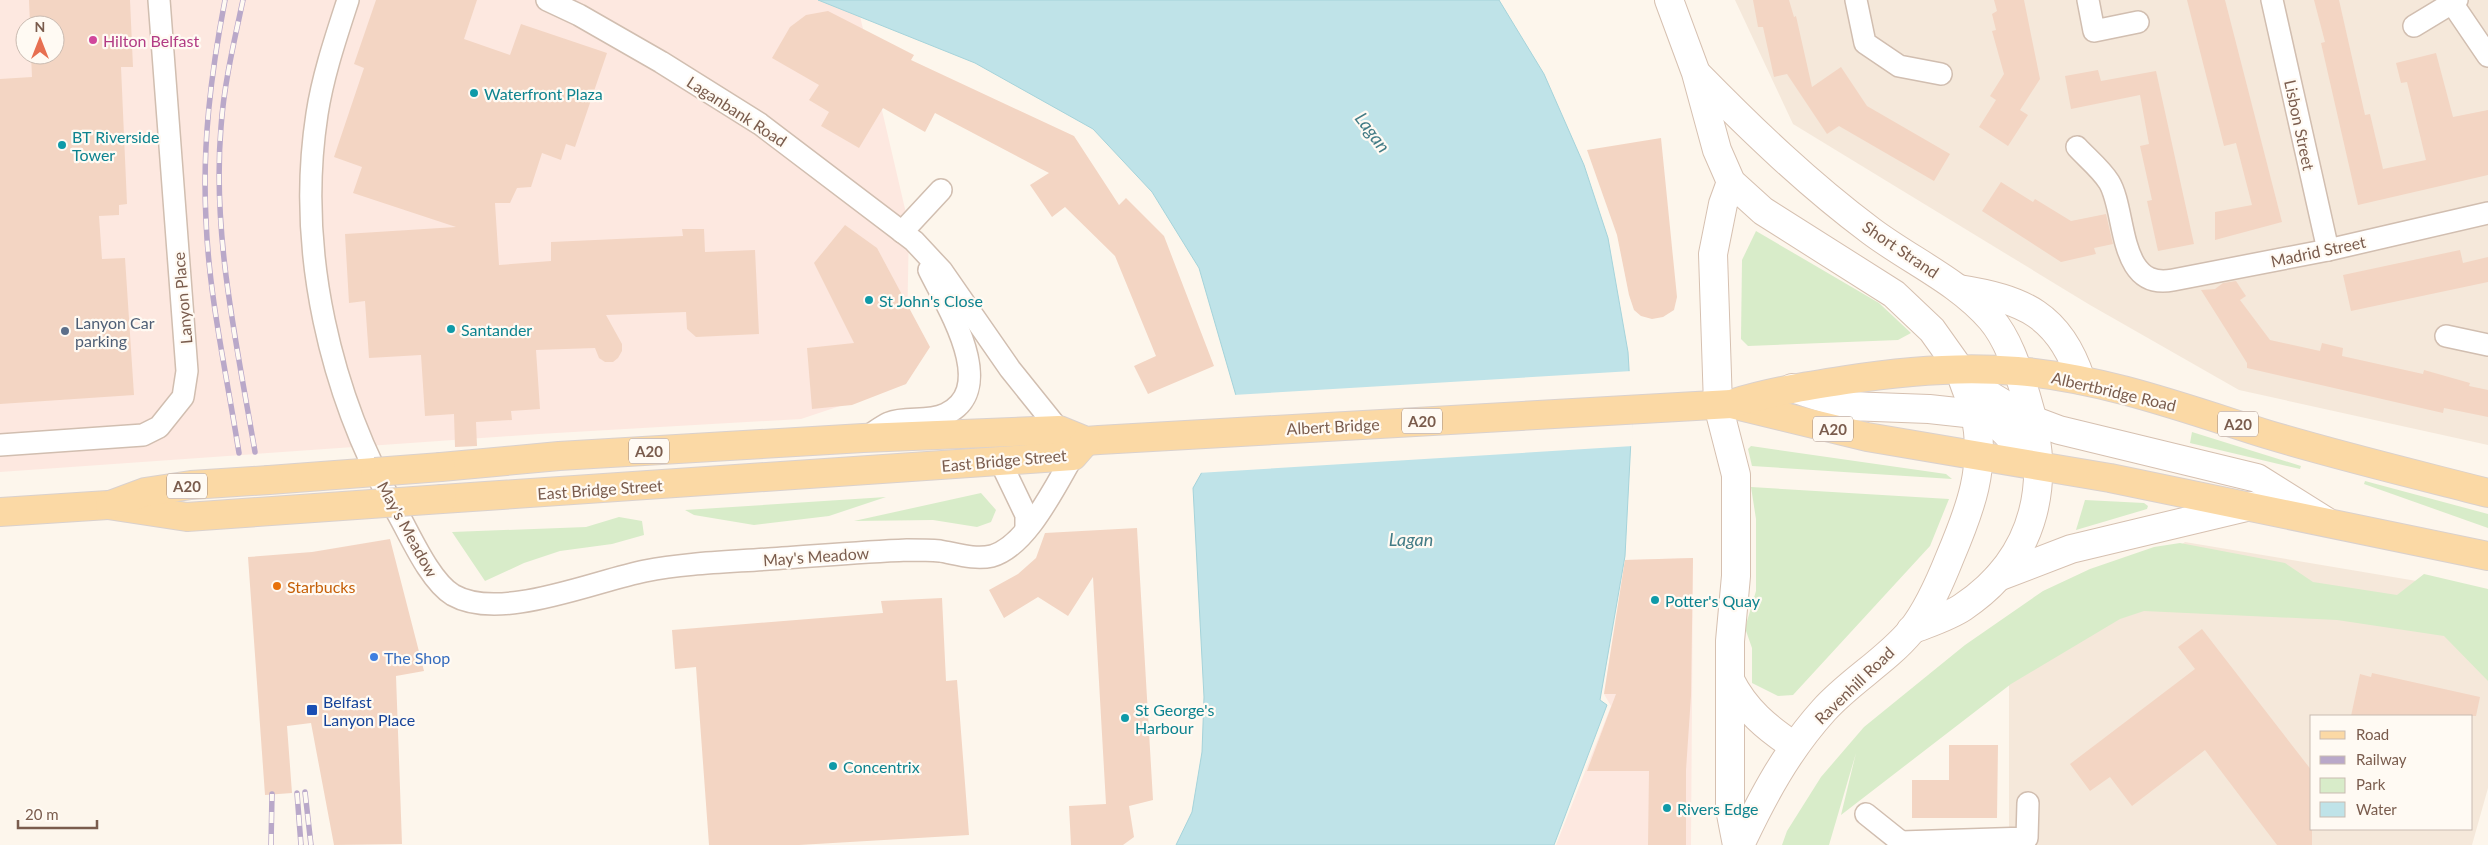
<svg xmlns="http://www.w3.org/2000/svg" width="2488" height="845" font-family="Lato,sans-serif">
	<rect width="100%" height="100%" fill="#fdf6ec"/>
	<g fill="#f5e8da" fill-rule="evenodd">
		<path d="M1735,0H2488V445L2239,390L2090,305L1793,124Z"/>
		<path d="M2185,542L2488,593V788L2472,845H2009V678ZM2312,716H2472V829H2312Z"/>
	</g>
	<g fill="#fde8e0" fill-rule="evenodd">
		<path d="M0,0H819L860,16L909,226L906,384L801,419L539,434L0,472ZM25,25H55V55H25Z"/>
		<path d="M1693,558L1691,845H1556L1611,706L1604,694L1625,560Z"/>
	</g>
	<g fill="#d8ecc9">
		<path d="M1756,231L1879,303L1911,333L1898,340L1748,346L1741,339L1742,260Z"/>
		<path d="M2192,432L2301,466L2300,469L2190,443Z"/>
		<path d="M1751,446L1946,474L1952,479L1752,466L1748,449Z"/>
		<path d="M2365,481L2488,514V528L2364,484Z"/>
		<path d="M1751,487L1949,499L1930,546L1793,695L1778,696L1752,683V648L1745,628L1756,591V519Z"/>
		<path d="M981,493L996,510L991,522L977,527L933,520L854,521Z"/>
		<path d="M886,497L829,516L754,525L694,515L685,510Z"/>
		<path d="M2085,500L2144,503L2148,506L2147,509L2076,530Z"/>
		<path d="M619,517L642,521L644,535L612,544L560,551L524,563L485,581L452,532L586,527Z"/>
		<path d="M2180,543L2285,563L2313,582L2397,595L2424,574L2488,589V681L2444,636L2337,620L2144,611L2120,619L2011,684L1841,815L1856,753L1829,845H1782L1787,831L1821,777L1864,727L1965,645L2043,591L2090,569L2154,547Z"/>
	</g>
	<path fill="#bfe3e8" stroke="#a5d3da" d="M818,0H1499L1544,74L1584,165L1608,238L1628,352L1632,420L1625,556L1600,700L1607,705L1554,845H1176L1192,812L1202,752L1204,697L1193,488L1239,406L1199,268L1152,192L1093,129L975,63Z"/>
	<path fill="#fdf6ec" d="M1632,371L1633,446L1198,473L1236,406L1233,395Z"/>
	<g fill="#f3d5c3">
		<path d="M29,0H130L133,67H121L127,204L119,205V215L99,216L102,259L125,258L134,395L0,404V79L32,77L31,55H55V25H30Z"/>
		<path d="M376,0H477L464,39L510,55L521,24L607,53L575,147L566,144L561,160L542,153L531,187L517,188L510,203H495L499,265L551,261V242L683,236L682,229H704L705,252L755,250L759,334L696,337L687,329L686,312L606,315L622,344V351L618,358L613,362H605L599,358L595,348L536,350L540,409L511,411L512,420L476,422L477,446L455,447L454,414L425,416L421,355L369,358L365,301L349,303L345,234L456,227L353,193L362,167L334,157L364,68L354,64Z"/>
		<path d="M1753,0H1789L1794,17L1796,16L1812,87L1841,67L1867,106L1950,154L1934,181L1839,126L1827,134L1787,74L1774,77L1763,27H1758Z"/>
		<path d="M1994,0H2024L2040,79L2020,110L2028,115L2008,146L1979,127L1996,100L1990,96L2004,74L1992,31L1996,30L1992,14L1997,11Z"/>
		<path d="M2187,0H2225L2282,222L2215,240V212L2252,205L2236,143L2224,146Z"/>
		<path d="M2314,0H2339L2365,115L2370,114L2383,169L2426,160L2407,82L2401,83L2396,63L2436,53L2453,117L2488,110V175L2358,205L2321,43L2325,42Z"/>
		<path d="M828,11L914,55L911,60L1074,136L1119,205L1126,198L1164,236L1214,366L1148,394L1134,366L1156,356L1115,256L1065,207L1052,217L1030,185L1049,173L935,113L925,132L883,108L859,148L821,126L829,112L809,100L819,85L772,58L790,27L806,15Z"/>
		<path d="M2098,70L2101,81L2156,71L2194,244L2158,251L2147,201L2152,200L2140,146L2149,144L2140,95L2071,109L2065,76Z"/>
		<path d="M1661,138L1677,297L1674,310L1663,317L1652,319L1641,316L1634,310L1629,295L1617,235L1587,150Z"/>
		<path d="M2001,182L2033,202L2035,199L2071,221L2106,214L2113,244L2094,248L2096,254L2061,262L1982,211Z"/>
		<path d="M845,225L877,248L930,347L906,384L852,405L812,409L807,348L854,343L814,263Z"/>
		<path d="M2460,250L2463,263L2488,257V282L2351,311L2343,275Z"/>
		<path d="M2236,281L2246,296L2240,300L2270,340L2320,351L2322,343L2343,348L2342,356L2423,374L2424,370L2470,383L2469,386L2488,390V417L2444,408L2443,413L2247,368V363L2201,290L2215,289L2223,283Z"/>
		<path d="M1137,528L1153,800L1129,806L1134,837L1123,845H1071L1069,806L1106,804L1093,577L1068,616L1038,597L1004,618L989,590L1018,574L1036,558L1045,533Z"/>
		<path d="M390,539L424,671L396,676L402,844L334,845L311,723L287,726L292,793L265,795L248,557L312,552Z"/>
		<path d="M1693,558L1691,696L1686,770V845H1648L1649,771H1587L1616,694H1604L1625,560Z"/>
		<path d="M942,598L946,681L957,680L969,835L799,845H709L696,667L675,669L672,630L883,613L881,601Z"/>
		<path d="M2202,629L2312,771V845H2277L2205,750L2132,806L2110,777L2090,791L2070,764L2195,669L2178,647Z"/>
		<path d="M2372,673L2480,697L2476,716H2351L2360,674L2371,677Z"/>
		<path d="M1949,745H1998L1997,818H1912V780H1949Z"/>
	</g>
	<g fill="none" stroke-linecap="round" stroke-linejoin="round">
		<g stroke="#d1beb0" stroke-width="24">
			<g id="minor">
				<path d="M348,0C336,37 323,75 317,114C296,250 330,396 398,514C411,537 430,581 453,595C500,622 594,581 645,571C685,563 728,562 769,559C815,556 861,552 907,550C918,550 929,550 940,551C957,554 975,560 992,556C1027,546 1055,486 1073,456"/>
				<path d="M547,0L579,15L661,62L760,124L914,241L942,271L1010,369L1059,430"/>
				<path d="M1856,0L1865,43L1899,66L1941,74"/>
				<path d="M2088,0L2094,31L2138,22"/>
				<path d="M2272,0L2328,250"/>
				<path d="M2452,3L2488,56"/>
				<path d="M2414,26L2457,0"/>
				<path d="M2077,147C2087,158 2101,169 2109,182C2127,211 2117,291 2173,280L2328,250L2488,213"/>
				<path d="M902,232L941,190"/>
				<path d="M2446,336L2488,345"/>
				<path d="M866,437C873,433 881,427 889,423C906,416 928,423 946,414C1000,388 946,305 929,270"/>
				<path d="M0,445L143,435L159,427L183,397L187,371L159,0"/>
				<path d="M1000,461L1026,515V528"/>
				<path d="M1866,814L1901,842"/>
				<path d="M1901,845V842L2027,838L2028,803"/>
			</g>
		</g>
		<g stroke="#d6c0b0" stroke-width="30">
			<g id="secondary">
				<path d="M1669,0L1696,73L1717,150L1731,182L1763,211L1894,294L1932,330L1959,368L1979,389L2027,418L2059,430L2257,478L2327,522"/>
				<path d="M1697,74C1752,130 1808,184 1871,231C1911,261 1958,281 1991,319C2009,340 2018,371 2026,396C2052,478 2039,556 1963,607C1948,617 1928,623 1911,630"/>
				<path d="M1731,182L1723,204L1713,254L1718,405L1736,475V576L1730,641V809L1737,845"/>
				<path d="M1959,289C2023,299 2060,315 2081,380"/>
				<path d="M1792,388L1848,406L1929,409L1975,414L1992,419L2039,466"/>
				<path d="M1998,577L2071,549L2251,506"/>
				<path d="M1730,680C1745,710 1767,728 1794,746"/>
				<path d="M1740,845C1763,796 1787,751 1824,710C1850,681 1886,661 1911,631C1928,610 1940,582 1950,557C1970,510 1987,466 1975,414C1971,400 1965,387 1961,374"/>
			</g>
		</g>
		<g stroke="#dad1cd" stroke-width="30">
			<g id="primary">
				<path d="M1731,404L1867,437L2110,478L2488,556"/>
				<path d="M441,467L559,456L863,438L1059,430L1086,441L1099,440L1731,404C1769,392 1807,386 1846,380C1903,371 1959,366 2017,371C2102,378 2184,408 2266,434C2339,456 2414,474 2488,493"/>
				<path d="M269,480L375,472"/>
				<path d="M442,499L1073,456L1086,441"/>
				<path d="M0,512L108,505"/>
			</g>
		</g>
		<use href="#minor" stroke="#fff" stroke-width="21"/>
		<use href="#secondary" stroke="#fff" stroke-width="28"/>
		<use href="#primary" stroke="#fbd9a5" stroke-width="28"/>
		<g stroke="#b9a8c9" stroke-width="5.5">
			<g id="rail">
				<path d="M225,0C211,73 202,145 206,220C209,298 227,376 239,453"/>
				<path d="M243,0C234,42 224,84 221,127C212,236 237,345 255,452"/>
				<path d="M305,792L311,845"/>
				<path d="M297,793L301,845"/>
				<path d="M271,845L272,794"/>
			</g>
		</g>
		<use href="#rail" stroke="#fffaf3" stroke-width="4" stroke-dasharray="11" stroke-linecap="butt"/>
		<g stroke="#dad1cd" stroke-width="30" stroke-linecap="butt">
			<g id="primary-bridge">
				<path d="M375,472L441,467"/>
				<path d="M108,505L187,517L442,499"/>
				<path d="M110,505L145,492L191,485L269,480"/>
			</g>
		</g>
		<use href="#primary-bridge" stroke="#fbd9a5" stroke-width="28"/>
	</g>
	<circle fill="#d1479c" stroke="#fffaf3" stroke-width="2" cx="93" cy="40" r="5"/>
	<g fill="#0f9aa8" stroke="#fffaf3" stroke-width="2">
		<circle cx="474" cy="93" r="5"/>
		<circle cx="62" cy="145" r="5"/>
		<circle cx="869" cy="300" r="5"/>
		<circle cx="451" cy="329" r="5"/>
		<circle cx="1655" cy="600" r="5"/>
		<circle cx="1125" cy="718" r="5"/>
		<circle cx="833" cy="766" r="5"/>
		<circle cx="1667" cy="808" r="5"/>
	</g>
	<circle fill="#5c6f8a" stroke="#fffaf3" stroke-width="2" cx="65" cy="331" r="5"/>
	<circle fill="#e8710a" stroke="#fffaf3" stroke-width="2" cx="277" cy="586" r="5"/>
	<circle fill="#3f7fe0" stroke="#fffaf3" stroke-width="2" cx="374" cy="657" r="5"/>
	<rect fill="#1a4fb4" stroke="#fffaf3" stroke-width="2" x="306" y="704" width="12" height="12" rx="2.5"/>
	<g text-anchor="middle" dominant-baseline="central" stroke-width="4.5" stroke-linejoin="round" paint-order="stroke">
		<g fill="#fffaf3" stroke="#a28b7f" stroke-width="1">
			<rect x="1402" y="408.5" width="40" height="25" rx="4"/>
			<rect x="2218" y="411.5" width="40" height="25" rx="4"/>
			<rect x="1813" y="416.5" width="40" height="25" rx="4"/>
			<rect x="629" y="438.5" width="40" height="25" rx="4"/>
			<rect x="167" y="473.5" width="40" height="25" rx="4"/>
		</g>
		<g font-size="15" font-weight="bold" fill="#7a5c4d">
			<text x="1422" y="421">A20</text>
			<text x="2238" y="424">A20</text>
			<text x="1833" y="429">A20</text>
			<text x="649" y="451">A20</text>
			<text x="187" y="486">A20</text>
		</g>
		<g font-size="16" fill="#b23c85" stroke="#fffaf3" text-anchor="start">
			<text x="103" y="40">Hilton Belfast</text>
		</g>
		<g font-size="16" fill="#0d838f" stroke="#fffaf3" text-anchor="start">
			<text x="484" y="93">Waterfront Plaza</text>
			<text x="72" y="136">BT Riverside<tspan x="72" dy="18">Tower</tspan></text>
			<text x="879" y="300">St John's Close</text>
			<text x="461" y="329">Santander</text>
			<text x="1665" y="600">Potter's Quay</text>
			<text x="1135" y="709">St George's<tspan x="1135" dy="18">Harbour</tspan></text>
			<text x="843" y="766">Concentrix</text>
			<text x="1677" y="808">Rivers Edge</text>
		</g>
		<g font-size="16" fill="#7a5c4d" stroke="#fffaf3">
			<text transform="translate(737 111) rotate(33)">Laganbank Road</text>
			<text transform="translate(2300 125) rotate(78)">Lisbon Street</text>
			<text transform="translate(1901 249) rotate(34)">Short Strand</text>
			<text transform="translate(2318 251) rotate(-12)">Madrid Street</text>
			<text transform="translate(182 298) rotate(-95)">Lanyon Place</text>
			<text transform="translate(2114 391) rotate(13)">Albertbridge Road</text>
			<text transform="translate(1333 426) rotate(-3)">Albert Bridge</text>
			<text transform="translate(1004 460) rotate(-5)">East Bridge Street</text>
			<text transform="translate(600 489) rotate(-4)">East Bridge Street</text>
			<text transform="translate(408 529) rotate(61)">May's Meadow</text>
			<text transform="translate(816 556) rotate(-4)">May's Meadow</text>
			<text transform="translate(1854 685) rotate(-44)">Ravenhill Road</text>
		</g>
		<g font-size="16" fill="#4e5e75" stroke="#fffaf3" text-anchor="start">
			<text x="75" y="322">Lanyon Car<tspan x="75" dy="18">parking</tspan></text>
		</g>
		<g font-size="16" fill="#c56008" stroke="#fffaf3" text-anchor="start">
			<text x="287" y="586">Starbucks</text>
		</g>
		<g font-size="16" fill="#366cbe" stroke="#fffaf3" text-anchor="start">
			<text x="384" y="657">The Shop</text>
		</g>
		<g font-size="16" fill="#164399" stroke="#fffaf3" text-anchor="start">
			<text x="323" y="701">Belfast<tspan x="323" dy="18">Lanyon Place</tspan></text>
		</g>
		<g font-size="18" font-style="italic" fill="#437c86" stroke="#fffaf3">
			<text transform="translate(1373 132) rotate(53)">Lagan</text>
			<text x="1411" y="539">Lagan</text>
		</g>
	</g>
	<rect x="2310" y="715" width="162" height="115" fill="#fffaf3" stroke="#cabbb1"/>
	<rect x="2320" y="731" width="25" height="8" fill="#fbd9a5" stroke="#cabbb1"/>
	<text x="2356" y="740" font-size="15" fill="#7a5c4d">Road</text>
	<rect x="2320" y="756" width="25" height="8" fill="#b9a8c9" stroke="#cabbb1"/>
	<text x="2356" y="765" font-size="15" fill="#7a5c4d">Railway</text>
	<rect x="2320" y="778" width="25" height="15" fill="#d8ecc9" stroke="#cabbb1"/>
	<text x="2356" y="790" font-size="15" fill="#7a5c4d">Park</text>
	<rect x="2320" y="802" width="25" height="15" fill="#bfe3e8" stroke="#cabbb1"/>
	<text x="2356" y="815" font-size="15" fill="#7a5c4d">Water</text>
	<g transform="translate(40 40)"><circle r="24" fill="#fffaf3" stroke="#cabbb1"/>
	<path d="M0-4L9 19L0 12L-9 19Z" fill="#e76f51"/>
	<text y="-8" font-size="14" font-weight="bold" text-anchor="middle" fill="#7a5c4d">N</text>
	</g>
	<path d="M18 820v8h79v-8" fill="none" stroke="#7a5c4d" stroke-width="2.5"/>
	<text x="25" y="820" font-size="15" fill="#7a5c4d" stroke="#fffaf3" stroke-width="4" paint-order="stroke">20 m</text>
</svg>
